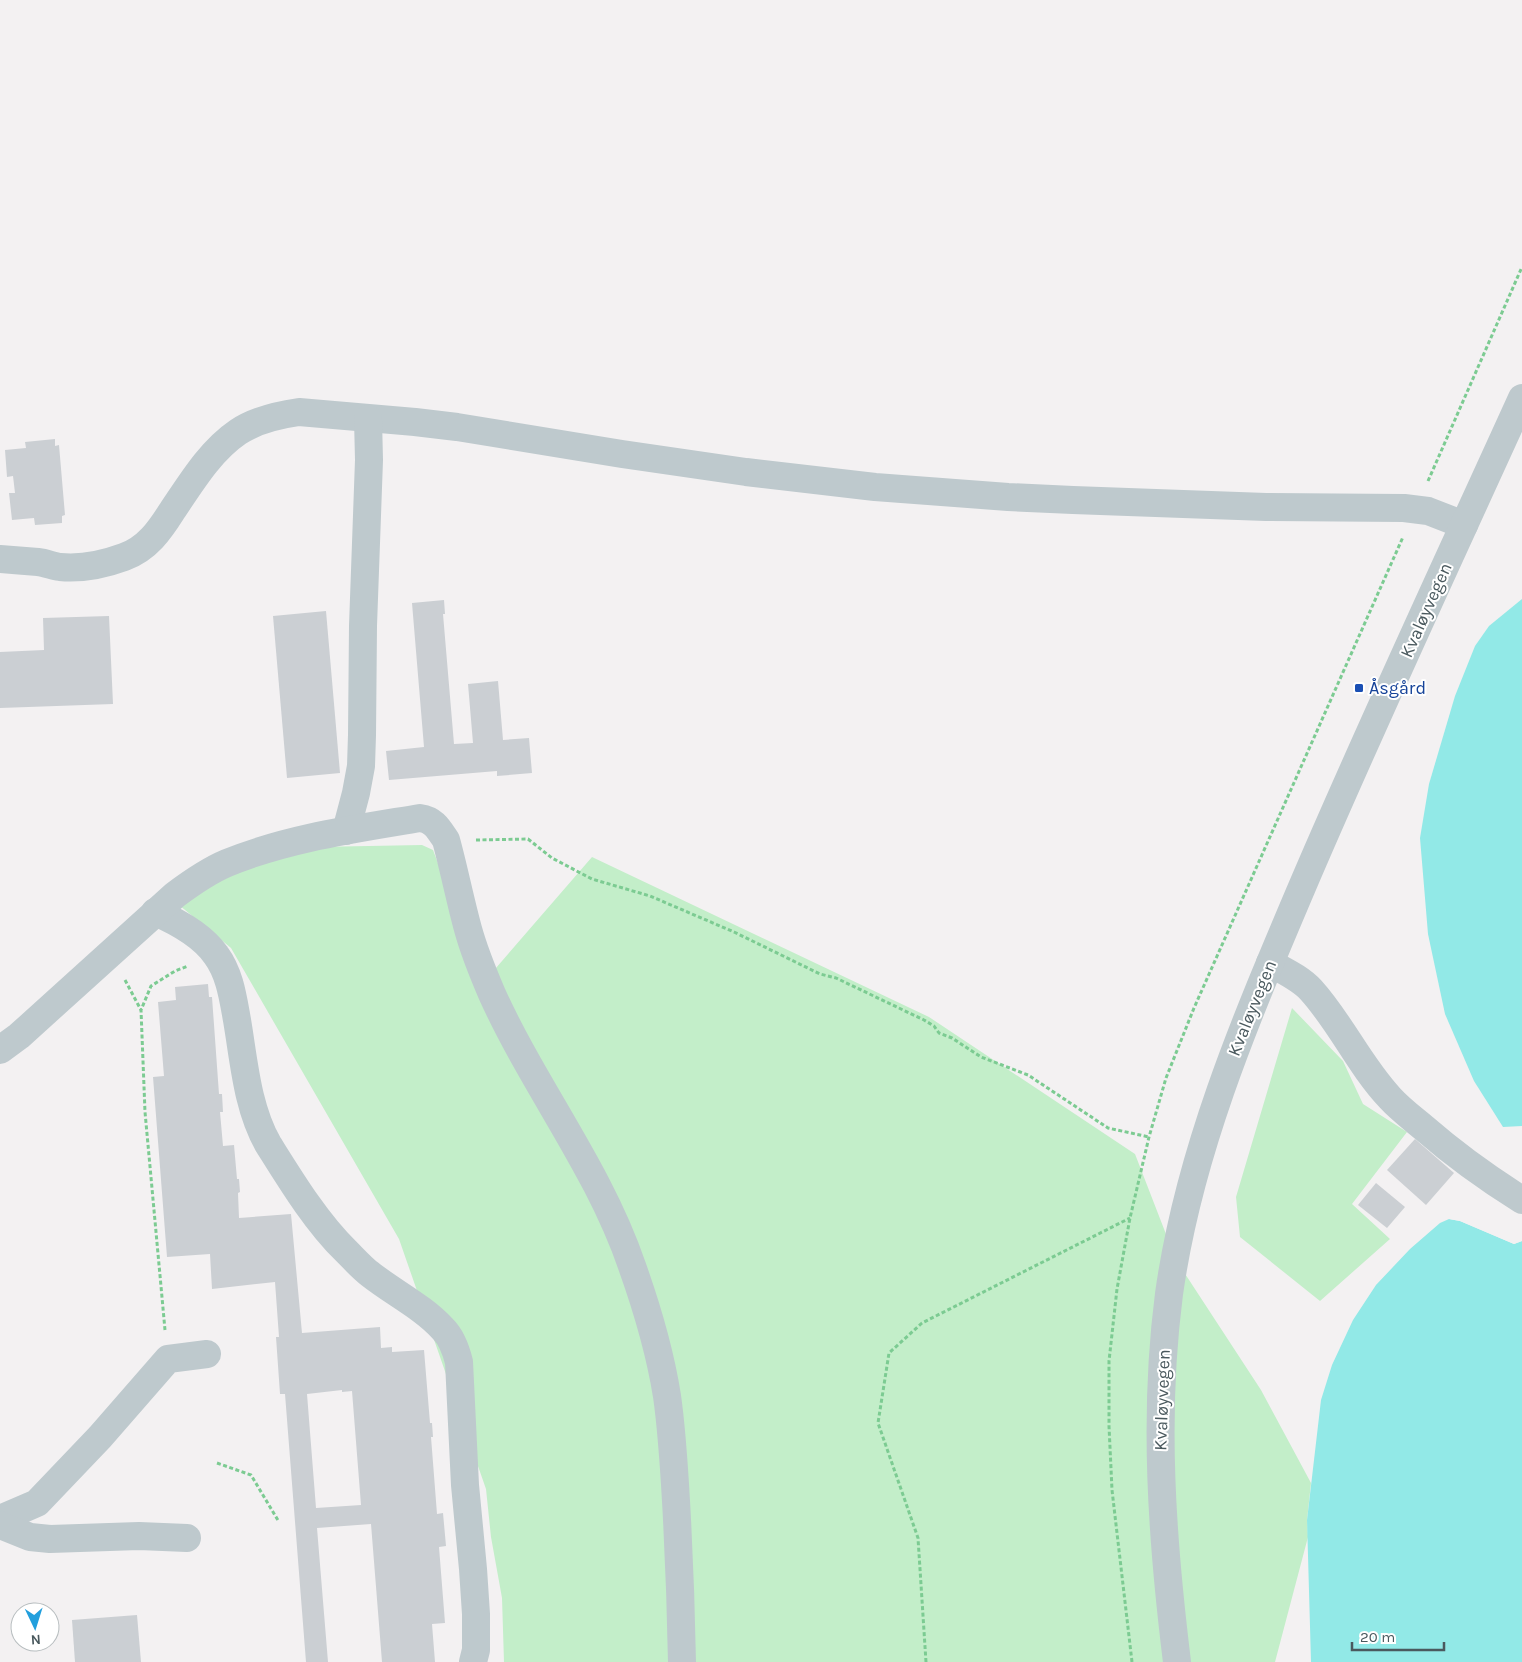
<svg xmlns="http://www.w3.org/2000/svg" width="1522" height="1662" font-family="Karla,sans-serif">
	<rect width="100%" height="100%" fill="#f3f1f2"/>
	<g fill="#c3eec9">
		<path d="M422,845L433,850L483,983L592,857L929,1017L1135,1154L1176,1260L1261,1390L1311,1483L1307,1520L1308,1537L1275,1662H504L502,1598L491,1537L486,1489L399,1239L231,948L179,905L228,874L315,847Z"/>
		<path d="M1292,1008L1343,1061L1363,1104L1407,1132L1352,1204L1390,1239L1320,1301L1240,1237L1236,1197Z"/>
	</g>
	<g fill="#92e9e7">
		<path d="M1522,599V1126L1503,1127L1474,1081L1445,1014L1428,934L1420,838L1429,784L1455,696L1475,646L1489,626Z"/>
		<path d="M1449,1219L1460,1221L1514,1244L1522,1241V1662H1311L1307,1520L1321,1400L1332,1365L1353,1320L1376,1285L1410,1249L1440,1223Z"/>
	</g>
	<path fill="#f3f1f2" d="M1451,1217L1461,1218L1514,1242L1522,1239V1241L1514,1244L1460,1221L1449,1219Z"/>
	<g fill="#cbcfd3" fill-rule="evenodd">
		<path d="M55,439V446L59,445L65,515L62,516V523L35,525L34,518L12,520L9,493H15L13,476L7,477L5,450L26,448L25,442Z"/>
		<path d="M444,600L445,614H443L454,744L473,743L468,684L498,681L503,740L529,738L532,773L497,776V771L389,780L386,751L424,747L412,603Z"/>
		<path d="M326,611L340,773L287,778L273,616Z"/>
		<path d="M109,616L113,704L0,708V652L44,650L43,618Z"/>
		<path d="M208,984L209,997H212L219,1094H222L223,1112H220L223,1146L234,1145L237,1179H239L240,1192L238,1193L239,1218L291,1214L302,1333L380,1327L381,1348L392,1347V1352L424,1350L430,1423H432L433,1437H431L437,1514L443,1513L446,1546L439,1547L445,1623L432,1624L435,1662H382L371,1524L317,1528L328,1662H306L285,1394H280L276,1337H279L275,1282L212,1289L210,1254L167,1257L153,1077L164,1076L158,1002L176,1000L175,987ZM342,1390V1392L352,1391L361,1505L316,1508L307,1394Z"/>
		<path d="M1415,1139L1454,1173L1426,1205L1387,1170Z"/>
		<path d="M1376,1183L1405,1207L1387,1228L1358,1205Z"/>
		<path d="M137,1615L141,1662H75L72,1620Z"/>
	</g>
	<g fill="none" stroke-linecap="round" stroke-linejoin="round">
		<g stroke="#7ccb92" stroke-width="3" stroke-dasharray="4 2.5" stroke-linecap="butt">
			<path d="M1428,481L1522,267"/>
			<path d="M476,840L528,839L552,858L592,879L650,896L734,932L820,974L836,978L924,1020L934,1026L939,1033L952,1038L981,1057L1028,1075L1108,1128L1149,1137"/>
			<path d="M125,980L141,1010"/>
			<path d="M165,1330L145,1112L141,1010L151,986L175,971L188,966"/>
			<path d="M217,1463L251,1475L279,1522"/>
			<path d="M926,1662L918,1538L878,1423L889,1353L922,1323L1130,1218"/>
			<path d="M1132,1662L1112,1490L1109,1426V1361L1117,1289L1130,1218L1149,1137L1166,1078L1194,1008L1403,537"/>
		</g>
		<g stroke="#bec9cd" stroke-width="28">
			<path d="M0,559C13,560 25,561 38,562C46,563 53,566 60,567C81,569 105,564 124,557C147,549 160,530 172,511C191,483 210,451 238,432C256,420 278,415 299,412L415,422L457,427L622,454L746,472L875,487L1008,497L1073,500L1266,507L1404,508L1428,511L1464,525"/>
			<path d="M346,831L356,793L361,766L362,735L363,626L369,460L368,419"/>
			<path d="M155,912C178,922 202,935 216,955C230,974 233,998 237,1020C244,1061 247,1107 268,1144C290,1179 316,1222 346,1251C354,1259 362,1268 370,1274C394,1293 423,1307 443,1329C452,1338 456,1350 459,1362L465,1485L473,1569L476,1614V1650L473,1662"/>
			<path d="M1270,963C1284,971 1300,978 1311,990C1341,1023 1359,1065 1390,1098C1400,1109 1412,1118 1424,1128C1455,1155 1487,1178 1522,1200"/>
			<path d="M0,1050L19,1036L175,895C191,883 208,871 227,863C288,838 355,829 420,818C434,820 438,828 446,840C454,869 460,900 468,929C474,951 483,973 492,994C534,1087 599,1169 632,1266C647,1308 660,1352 667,1396C672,1431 674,1466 676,1501C679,1554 681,1608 682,1662"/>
			<path d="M0,1519L37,1503L100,1437L168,1359L207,1354"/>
			<path d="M0,1525L30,1537L50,1539L139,1536L187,1538"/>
			<path d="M1177,1662C1162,1540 1153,1417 1169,1294C1189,1151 1246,1019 1302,887C1372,723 1448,561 1522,398"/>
		</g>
	</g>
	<rect fill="#1a4fb4" stroke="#fff" stroke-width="2" x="1354" y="683" width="10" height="10" rx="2.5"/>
	<g text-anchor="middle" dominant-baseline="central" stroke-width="4" stroke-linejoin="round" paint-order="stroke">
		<g font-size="18" fill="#4a595e" stroke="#fff">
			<text transform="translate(1426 610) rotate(-66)">Kvaløyvegen</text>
			<text transform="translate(1252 1008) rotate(-68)">Kvaløyvegen</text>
			<text transform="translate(1162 1400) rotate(-88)">Kvaløyvegen</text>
		</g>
		<g font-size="18" fill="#164399" stroke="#fff" text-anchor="start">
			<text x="1369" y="688">Åsgård</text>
		</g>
	</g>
	<g transform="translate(35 1627) rotate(176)"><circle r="24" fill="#ffffff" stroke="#b7bdbf"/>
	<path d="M0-4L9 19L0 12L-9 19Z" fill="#229fdd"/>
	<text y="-8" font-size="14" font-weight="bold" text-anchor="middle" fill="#4a595e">N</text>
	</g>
	<path d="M1352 1642v8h92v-8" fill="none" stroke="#4a595e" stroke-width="2.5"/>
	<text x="1360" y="1642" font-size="15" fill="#4a595e" stroke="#ffffff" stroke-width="4" paint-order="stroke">20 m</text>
</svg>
